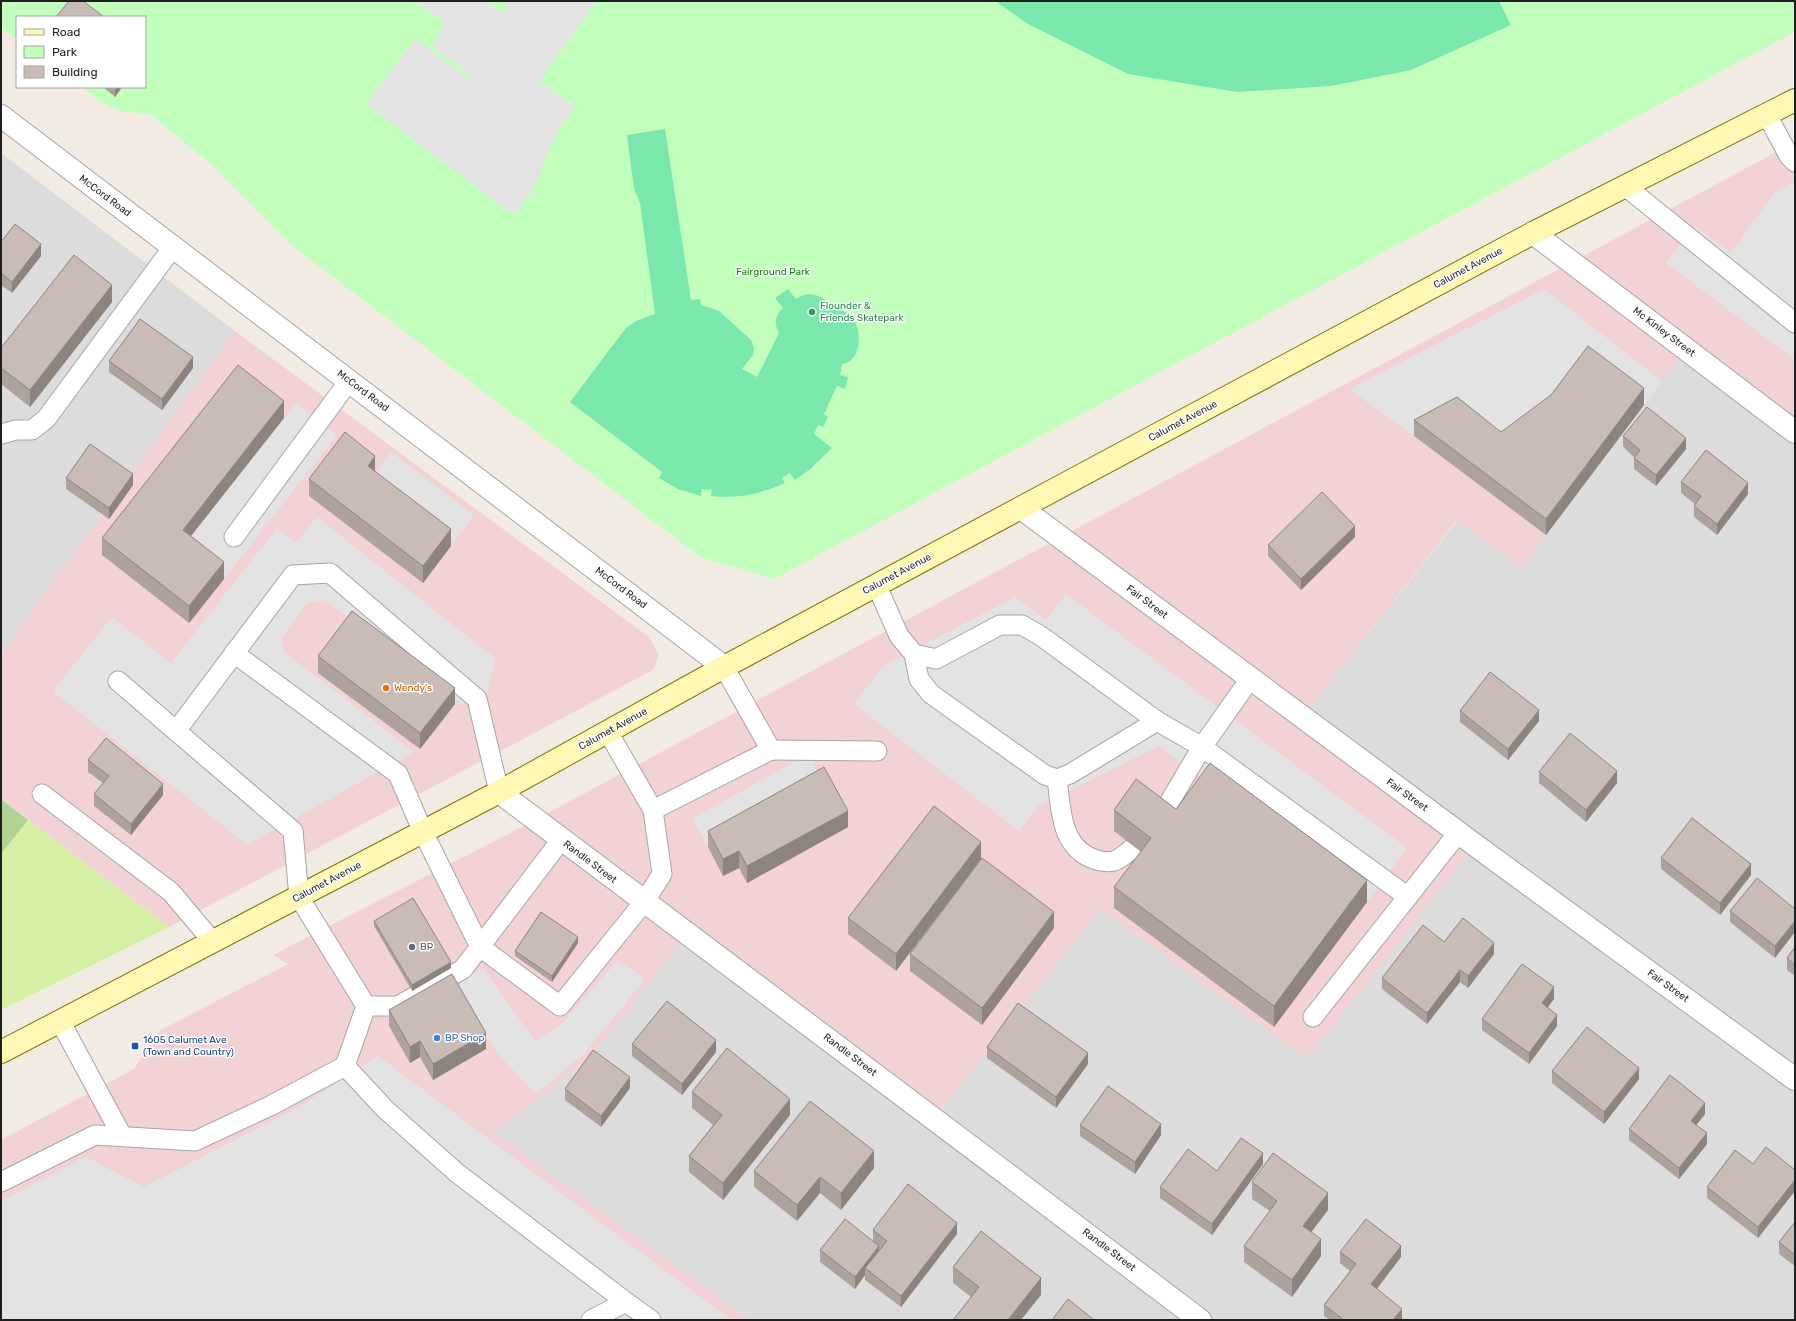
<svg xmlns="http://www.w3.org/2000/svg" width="1796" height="1321" font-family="Rubik,sans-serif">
	<rect width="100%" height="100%" fill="#f1ebe4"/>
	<g fill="#dddcdc">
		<path d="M1,153L235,331L1,654Z"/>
		<path d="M1686,349L1795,431V1320H750L492,1132L588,1060L687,934L935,1118L1100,908L1308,1059L1302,717L1457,521L1522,567Z"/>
	</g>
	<g fill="#f3d2d5">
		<path d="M1795,142V431L1686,349L1522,567L1456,521L1302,717L1475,845L1307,1059L1100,908L935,1118L687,934L588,1060L493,1132L750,1320H1V1140L134,1069L159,1031L288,964L273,955L535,820Z"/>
		<path d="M235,331L649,637L659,655L653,670L169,927L1,799V654Z"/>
	</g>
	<path fill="#d5f0a5" d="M28,820L169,927L1,1010V854Z"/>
	<path fill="#b1d495" d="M1,799L28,820L1,854Z"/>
	<path fill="#c2ffbd" d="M1,1H1795V32L774,579L700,557L291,245L214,167L150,114L119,111L101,102L81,87H145V17H17V40L1,28Z"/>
	<g fill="#7ae7ad">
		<path d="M995,1H1499L1511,25L1411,70L1331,86L1237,92L1128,74L1028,24Z"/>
		<path d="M665,129L691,300L700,299L701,305L719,311L751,340L754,349L753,355L742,369L757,377L779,333C774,325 775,315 783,308L775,298L788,289L796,299C800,297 804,294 810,294C818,294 850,313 854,320C862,333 861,362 842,364L840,375L848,377L845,389L837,386L824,414L828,417L823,427L818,425L814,434L832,448L809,470L795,480L790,473L782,478L785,483C760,494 738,499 711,496L712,490L702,489L701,496L678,489L659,478L662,472L570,402L626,328L636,321L655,314L640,203L634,189L627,135Z"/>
	</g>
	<g fill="#e3e3e3">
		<path d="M416,1H485L503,13L506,11L507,7L502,1H597L539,81L575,106L555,136L534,188L514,215L366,104L415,39L468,78L470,75L432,47L439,36L443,21Z"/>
		<path d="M1795,182V360L1666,263L1695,226L1731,253L1775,192Z"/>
		<path d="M1544,289L1662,381L1644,405L1501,448L1414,436L1349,389Z"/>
		<path d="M296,403L337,435L224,579L183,546Z"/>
		<path d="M391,452L474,515L451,546L368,482Z"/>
		<path d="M317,517L495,658L488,689L462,704L325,600L307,603L281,639L284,652L414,752L247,845L53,691L112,617L171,663L277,528L296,543Z"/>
		<path d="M1066,594L1407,848L1367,902L1159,746L1038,806L1019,831L854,704L883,666L1015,597L1046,620Z"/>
		<path d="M808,754L824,783L708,847L692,819Z"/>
		<path d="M618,960L645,979L584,1054L536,1094L496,1052L455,985L483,968L535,1041L562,1024Z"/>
		<path d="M378,1056L731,1320H1V1201L86,1157L144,1187L301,1106Z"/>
	</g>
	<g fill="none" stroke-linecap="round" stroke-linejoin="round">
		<g stroke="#a6a6a6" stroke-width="21">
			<g id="service">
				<path d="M1767,115L1789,156L1795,162"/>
				<path d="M1625,186L1795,323"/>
				<path d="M1,434L16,430H32L46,419L173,247"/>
				<path d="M234,537L349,381"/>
				<path d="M877,586L899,636L914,654L936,659L1000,625H1022L1041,636L1157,721L1202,747L1250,679"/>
				<path d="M234,653L398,774L423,832L480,947L560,1006L644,902L662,874L653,810"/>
				<path d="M914,654L919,679L931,694L1045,775L1057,779L1070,774L1157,721"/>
				<path d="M118,681L176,731"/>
				<path d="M608,732L653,810L771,750L724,667"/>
				<path d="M771,750L877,751"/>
				<path d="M1057,779C1061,807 1060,841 1087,856C1095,860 1105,863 1114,861C1121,859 1129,851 1134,847"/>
				<path d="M42,794L171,892L213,942"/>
				<path d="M1160,818L1202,747L1408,897"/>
				<path d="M366,1006H398L463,969L561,840"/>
				<path d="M1313,1017L1458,833"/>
				<path d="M60,1021L122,1136"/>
				<path d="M345,1066L366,1006L299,897L293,831L176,731L293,575L330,573L477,699L499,792"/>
				<path d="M1,1182L95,1135L195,1141L270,1106L345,1066L385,1109L457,1173L626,1302L591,1320"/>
				<path d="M626,1302L651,1320"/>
			</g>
		</g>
		<g stroke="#a6a6a6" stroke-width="24">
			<g id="minor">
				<path d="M1,116L724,667"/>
				<path d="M1533,233L1795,432"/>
				<path d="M1021,508L1475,845L1795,1079"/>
				<path d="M499,792C732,968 967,1143 1200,1320"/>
			</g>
		</g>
		<g stroke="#7c7700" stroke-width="24">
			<path id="secondary" d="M1,1052L499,792L724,667L1533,233L1795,100"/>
		</g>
		<use href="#service" stroke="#fff" stroke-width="19"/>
		<use href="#minor" stroke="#fff" stroke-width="22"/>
		<use href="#secondary" stroke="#fff8b4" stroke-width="22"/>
	</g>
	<g fill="#ada29d">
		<path d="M103,87H122L115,97Z"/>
		<path d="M1,242L41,256L12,293L1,285Z"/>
		<path d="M112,302L30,407L1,384V348Z"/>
		<path d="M109,361L193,368L162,410L109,372Z"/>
		<path d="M1644,405L1546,535L1414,436V420L1501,432Z"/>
		<path d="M284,418L191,536L224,579L189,623L102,555V538Z"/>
		<path d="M1623,436L1686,449L1656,486L1634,469V457L1623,447Z"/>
		<path d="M375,472L451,546L423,583L309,496V479Z"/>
		<path d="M66,478L133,485L109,519L66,489Z"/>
		<path d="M1681,482L1748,494L1717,535L1694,517V506L1695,504L1681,493Z"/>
		<path d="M1355,537L1301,590L1268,556V545Z"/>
		<path d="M318,656L455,704L420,749L318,673Z"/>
		<path d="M1460,711L1539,721L1508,760L1460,722Z"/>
		<path d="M88,760L163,795L131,835L94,806V794L103,783L88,772Z"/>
		<path d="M1539,772L1617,783L1586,822L1539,783Z"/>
		<path d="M1176,809L1367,902L1274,1027L1114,908V887L1141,852L1114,831V810Z"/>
		<path d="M848,827L747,883L739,868L723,876L708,847V831Z"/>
		<path d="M1661,858L1751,875L1720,915L1661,869Z"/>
		<path d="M981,859L896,971L848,934V918Z"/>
		<path d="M1795,909L1775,958L1730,922V911Z"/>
		<path d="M374,921L451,968L412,991L374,926Z"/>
		<path d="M1054,928L982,1025L910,971V954Z"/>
		<path d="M578,943L552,982L515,956V951Z"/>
		<path d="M1795,947V976L1787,970V958Z"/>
		<path d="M1494,954L1468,988L1460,982L1427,1024L1382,989V978Z"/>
		<path d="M1554,999L1547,1007L1557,1026L1529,1064L1482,1030V1019Z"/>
		<path d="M389,1010L486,1049L433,1080L420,1057L410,1063L389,1026Z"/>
		<path d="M632,1044L716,1052L682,1095L632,1056Z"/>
		<path d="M987,1047L1088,1064L1056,1108L987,1058Z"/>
		<path d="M1552,1071L1639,1079L1604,1124L1552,1083Z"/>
		<path d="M630,1088L601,1127L565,1100V1089Z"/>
		<path d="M692,1092L790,1115L723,1200L689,1172V1156L713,1125L692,1108Z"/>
		<path d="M1705,1114L1696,1125L1707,1144L1679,1179L1629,1140V1129Z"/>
		<path d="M1080,1125L1161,1135L1135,1174L1080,1136Z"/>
		<path d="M1263,1164L1212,1235L1160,1198V1187L1217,1171Z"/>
		<path d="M1753,1164L1795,1170V1191L1758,1238L1707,1198V1187Z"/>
		<path d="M874,1168L841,1210L820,1193L797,1221L754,1187V1171Z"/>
		<path d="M1252,1182L1328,1210L1311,1232L1321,1256L1292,1297L1244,1262V1246L1270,1211L1252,1199Z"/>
		<path d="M1795,1222V1266L1779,1254V1242Z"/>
		<path d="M873,1230L957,1234L901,1307L865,1280V1275L855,1289L820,1262V1250L873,1241Z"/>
		<path d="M1340,1252L1401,1257L1377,1289L1402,1320H1329L1324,1316V1305L1350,1271L1340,1263Z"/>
		<path d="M953,1267L1041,1295L971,1297L953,1283Z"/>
	</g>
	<g fill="#8d8480">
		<path d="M115,87H122L115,97Z"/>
		<path d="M41,244V256L12,293V282Z"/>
		<path d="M112,285V302L30,407V390Z"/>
		<path d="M193,357V368L162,410V399Z"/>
		<path d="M1644,388V405L1546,535V519Z"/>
		<path d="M284,401V418L183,546V530Z"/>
		<path d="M1686,438V449L1656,486V475Z"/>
		<path d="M375,456V472L368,466Z"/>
		<path d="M133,474V485L109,519V508Z"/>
		<path d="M1748,483V494L1717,535V524Z"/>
		<path d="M1355,526V537L1301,590V579Z"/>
		<path d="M451,529V546L423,583V566Z"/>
		<path d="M224,562V579L189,623V606Z"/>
		<path d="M455,688V704L420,749V733Z"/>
		<path d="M1539,710V721L1508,760V749Z"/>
		<path d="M1617,771V783L1586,822V810Z"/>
		<path d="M163,784V795L131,835V824Z"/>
		<path d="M848,811V827L747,883V866Z"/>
		<path d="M981,842V859L896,971V954Z"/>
		<path d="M739,851V868L723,876V859Z"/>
		<path d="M1751,864V875L1720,915V903Z"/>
		<path d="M1367,880V902L1274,1027V1006Z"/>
		<path d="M1054,912V928L982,1025V1008Z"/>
		<path d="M1795,921V932L1775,958V946Z"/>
		<path d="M578,937V943L552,982V976Z"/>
		<path d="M1494,943V954L1468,988V976Z"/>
		<path d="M451,962V968L412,991V985Z"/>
		<path d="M1460,970V982L1427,1024V1013Z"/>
		<path d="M1554,987V999L1542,1015V1003Z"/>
		<path d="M1557,1015V1026L1529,1064V1053Z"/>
		<path d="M486,1033V1049L433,1080V1064Z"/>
		<path d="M716,1040V1052L682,1095V1084Z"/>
		<path d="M420,1041V1057L410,1063V1047Z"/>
		<path d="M1088,1053V1064L1056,1108V1097Z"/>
		<path d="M1639,1068V1079L1604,1124V1112Z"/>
		<path d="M630,1077V1088L601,1127V1116Z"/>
		<path d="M790,1099V1115L723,1200V1183Z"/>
		<path d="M1705,1103V1114L1691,1132V1121Z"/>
		<path d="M1161,1124V1135L1135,1174V1162Z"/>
		<path d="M1707,1133V1144L1679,1179V1168Z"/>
		<path d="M874,1151V1168L841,1210V1193Z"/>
		<path d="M1263,1153V1164L1212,1235V1224Z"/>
		<path d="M820,1177V1193L797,1221V1205Z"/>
		<path d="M1795,1180V1191L1758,1238V1227Z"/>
		<path d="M1328,1193V1210L1303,1243V1226Z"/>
		<path d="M957,1223V1234L901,1307V1296Z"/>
		<path d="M1321,1239V1256L1292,1297V1280Z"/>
		<path d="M879,1246V1257L865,1268V1275L855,1289V1277Z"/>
		<path d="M1401,1246V1257L1371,1296V1284Z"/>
		<path d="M1041,1278V1295L1021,1320H1008Z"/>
		<path d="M1402,1309V1320H1393Z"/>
	</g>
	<g fill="#c9bcb7" stroke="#8d8480">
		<path d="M69,1H83L104,17H56Z"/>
		<path d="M15,224L41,244L12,282L1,273V242Z"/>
		<path d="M74,255L112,285L30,390L1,368V348Z"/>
		<path d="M140,319L193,357L162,399L109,361Z"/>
		<path d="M1588,346L1644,388L1546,519L1414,420L1457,397L1501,432L1551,395Z"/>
		<path d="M238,365L284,401L183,530L224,562L189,606L102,538Z"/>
		<path d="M1647,407L1686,438L1656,475L1634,458L1640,450L1623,436Z"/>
		<path d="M345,432L375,456L368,466L451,529L423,566L309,479Z"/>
		<path d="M90,444L133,474L109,508L66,478Z"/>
		<path d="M1706,450L1748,483L1717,524L1694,506L1701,496L1681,482Z"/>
		<path d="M1322,492L1355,526L1301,579L1268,545Z"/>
		<path d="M352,611L455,688L420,733L318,656Z"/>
		<path d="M1490,672L1539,710L1508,749L1460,711Z"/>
		<path d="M1570,733L1617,771L1586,810L1539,772Z"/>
		<path d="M106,738L163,784L131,824L94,794L109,776L88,760Z"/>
		<path d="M1210,763L1367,880L1274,1006L1114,887L1151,838L1114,810L1136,779L1176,809Z"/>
		<path d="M824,767L848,811L747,866L739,851L723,859L708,831Z"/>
		<path d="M934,806L981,842L896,954L848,918Z"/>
		<path d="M1692,818L1751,864L1720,903L1661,858Z"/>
		<path d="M982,858L1054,912L982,1008L910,954Z"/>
		<path d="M1757,878L1795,909V921L1775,946L1730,911Z"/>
		<path d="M413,898L451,962L412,985L374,921Z"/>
		<path d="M541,912L578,937L552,976L515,951Z"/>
		<path d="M1463,918L1494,943L1468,976L1460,970L1427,1013L1382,978L1423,925L1444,942Z"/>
		<path d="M1795,947V965L1787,958Z"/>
		<path d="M1522,964L1554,987L1542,1003L1557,1015L1529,1053L1482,1019Z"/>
		<path d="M452,974L486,1033L433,1064L420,1041L410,1047L389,1010Z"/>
		<path d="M667,1001L716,1040L682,1084L632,1044Z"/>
		<path d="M1018,1003L1088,1053L1056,1097L987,1047Z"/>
		<path d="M1587,1027L1639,1068L1604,1112L1552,1071Z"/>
		<path d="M727,1048L790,1099L723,1183L689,1156L722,1115L692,1092Z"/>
		<path d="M593,1050L630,1077L601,1116L565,1089Z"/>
		<path d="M1670,1075L1705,1103L1691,1121L1707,1133L1679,1168L1629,1129Z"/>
		<path d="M1108,1086L1161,1124L1135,1162L1080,1125Z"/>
		<path d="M810,1101L874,1151L841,1193L820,1177L797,1205L754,1171Z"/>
		<path d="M1241,1138L1263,1153L1212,1224L1160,1187L1188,1149L1217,1171Z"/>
		<path d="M1766,1147L1795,1170V1180L1758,1227L1707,1187L1735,1150L1753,1164Z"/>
		<path d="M1273,1153L1328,1193L1303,1226L1321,1239L1292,1280L1244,1246L1277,1201L1252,1182Z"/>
		<path d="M908,1184L957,1223L901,1296L865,1268L887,1241L873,1230Z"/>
		<path d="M845,1219L879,1246L855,1277L820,1250Z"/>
		<path d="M1366,1219L1401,1246L1371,1284L1402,1309L1393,1320H1344L1324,1305L1356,1264L1340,1252Z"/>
		<path d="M1795,1222V1255L1779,1242Z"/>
		<path d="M981,1231L1041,1278L1008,1320H953L979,1287L953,1267Z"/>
		<path d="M1068,1299L1094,1320H1052Z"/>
	</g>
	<circle fill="#2e9e5b" stroke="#fff" stroke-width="1.5" cx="812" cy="312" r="4"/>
	<circle fill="#e8710a" stroke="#fff" stroke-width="1.5" cx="386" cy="688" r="4"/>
	<circle fill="#5c6f8a" stroke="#fff" stroke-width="1.5" cx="412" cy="947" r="4"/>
	<circle fill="#3f7fe0" stroke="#fff" stroke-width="1.5" cx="437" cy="1038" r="4"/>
	<rect fill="#1a4fb4" stroke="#fff" stroke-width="1.5" x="131" y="1042" width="8" height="8" rx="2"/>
	<g text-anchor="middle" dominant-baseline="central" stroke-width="3" stroke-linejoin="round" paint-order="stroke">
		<g font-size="10" fill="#1f1f1f" stroke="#fff">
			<text transform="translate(105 196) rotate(37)">McCord Road</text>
			<text transform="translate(1468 268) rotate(-28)">Calumet Avenue</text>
			<text transform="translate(1664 332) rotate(37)">Mc Kinley Street</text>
			<text transform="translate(363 391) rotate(37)">McCord Road</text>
			<text transform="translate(1183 421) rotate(-28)">Calumet Avenue</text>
			<text transform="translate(897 574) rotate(-28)">Calumet Avenue</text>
			<text transform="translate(621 588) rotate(37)">McCord Road</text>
			<text transform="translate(1147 602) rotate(37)">Fair Street</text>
			<text transform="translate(613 729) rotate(-29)">Calumet Avenue</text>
			<text transform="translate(1407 795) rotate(36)">Fair Street</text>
			<text transform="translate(590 862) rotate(37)">Randle Street</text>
			<text transform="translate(327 882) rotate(-28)">Calumet Avenue</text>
			<text transform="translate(1668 986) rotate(36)">Fair Street</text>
			<text transform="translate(850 1055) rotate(37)">Randle Street</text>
			<text transform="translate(1109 1250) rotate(37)">Randle Street</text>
		</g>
		<g font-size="10" fill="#0a8901" stroke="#fff">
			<text x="773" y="272">Fairground Park</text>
		</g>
		<g font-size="10" fill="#27864d" stroke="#fff" text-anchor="start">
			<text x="820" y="306">Flounder &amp;<tspan x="820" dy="12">Friends Skatepark</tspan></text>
		</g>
		<g font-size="10" fill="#c56008" stroke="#fff" text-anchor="start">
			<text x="394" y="688">Wendy's</text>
		</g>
		<g font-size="10" fill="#4e5e75" stroke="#fff" text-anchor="start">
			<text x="420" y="947">BP</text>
		</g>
		<g font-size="10" fill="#366cbe" stroke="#fff" text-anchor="start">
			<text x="445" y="1038">BP Shop</text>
		</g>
		<g font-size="10" fill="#164399" stroke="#fff" text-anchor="start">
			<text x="143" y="1040">1605 Calumet Ave<tspan x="143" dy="12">(Town and Country)</tspan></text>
		</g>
	</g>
	<rect width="1796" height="1321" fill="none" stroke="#1f1f1f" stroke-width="4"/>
	<rect x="16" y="16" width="130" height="72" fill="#ffffff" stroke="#a5a5a5"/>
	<rect x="24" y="29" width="20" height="6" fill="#fff8b4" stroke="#a5a5a5"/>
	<text x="52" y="36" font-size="12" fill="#1f1f1f">Road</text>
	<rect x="24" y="46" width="20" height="12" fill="#c2ffbd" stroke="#a5a5a5"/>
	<text x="52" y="56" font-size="12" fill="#1f1f1f">Park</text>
	<rect x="24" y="66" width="20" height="12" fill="#c9bcb7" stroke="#a5a5a5"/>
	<text x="52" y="76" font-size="12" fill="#1f1f1f">Building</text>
</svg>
